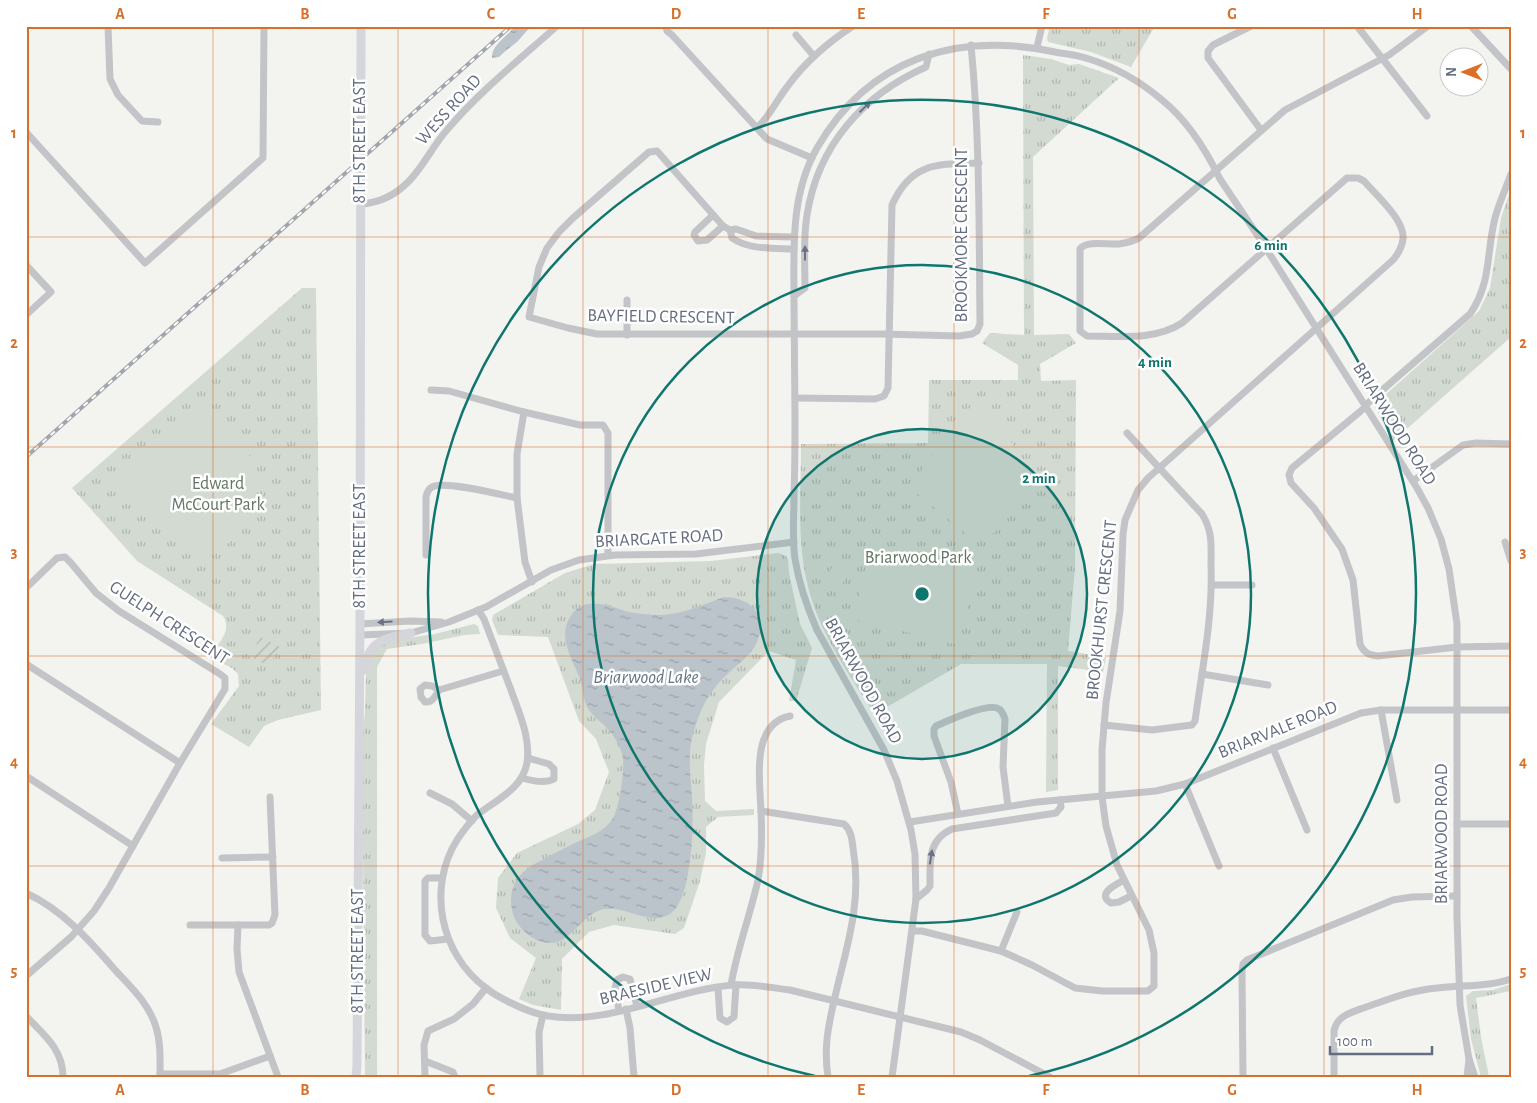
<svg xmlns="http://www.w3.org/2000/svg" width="1537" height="1103" font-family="'Alegreya Sans',sans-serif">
	<defs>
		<pattern id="grass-tufts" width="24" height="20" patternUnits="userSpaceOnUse" patternTransform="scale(1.25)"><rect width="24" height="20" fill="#d3dad1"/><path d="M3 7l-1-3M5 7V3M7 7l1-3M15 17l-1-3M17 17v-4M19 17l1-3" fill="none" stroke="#afb5af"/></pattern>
		<pattern id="garden-furrows" width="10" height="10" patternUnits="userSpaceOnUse" patternTransform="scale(1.25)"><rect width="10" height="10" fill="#d3dad1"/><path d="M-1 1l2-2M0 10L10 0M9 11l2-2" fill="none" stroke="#afb5af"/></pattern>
		<pattern id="water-ripples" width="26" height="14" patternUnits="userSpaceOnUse" patternTransform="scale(1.25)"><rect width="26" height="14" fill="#bcc4cb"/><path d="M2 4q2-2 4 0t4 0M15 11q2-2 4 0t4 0" fill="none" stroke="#9ca3aa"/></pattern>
	</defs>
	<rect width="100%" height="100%" fill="#f3f4f0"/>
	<g fill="url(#grass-tufts)">
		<path d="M1050,26H1155L1131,67L1091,52L1048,42L1047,38Z"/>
		<path d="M1023,55L1051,59L1069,65L1079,64L1119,78L1033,157L1034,335L1069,334L1076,343L1040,364L1041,381L1076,380L1075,567L1068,651L1106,657L1103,672L1058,666V790L1046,792L1047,664H961L875,714C847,672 816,628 806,578C797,535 801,488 801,444L928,443L929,380H1018V365L982,343L990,333L1024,335Z"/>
		<path d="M1511,189V337L1393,441L1374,405L1479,311L1490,288L1501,218Z"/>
		<path d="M302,288H316L321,710L278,720L264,726L249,747L211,724L239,686L238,674L232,668L209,657C217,645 233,631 223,616L137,561L72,488Z"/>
		<path d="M778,553L786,556L788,560L789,573L800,624L812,648L796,701H789L796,660L769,651L719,702L706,744L704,765L705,801L716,811L754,809V815L718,817L706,827V853L700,881L684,928L675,934L614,925L589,932L562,959L561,1010L533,1005L519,999L536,958L510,938L496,908L498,878L517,853L578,824L595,810L609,772L596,739L579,721L548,637L498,635L492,620L493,615L565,573L594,564L711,561Z"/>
		<path d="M474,624L478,626L480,634L464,635L422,644L387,649L377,667V1077H365L362,737L365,713L366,671L376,647L401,639L435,634Z"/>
		<path d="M1511,984V991L1476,998L1481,1037L1489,1077H1481L1471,1039L1466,996L1473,991L1493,990Z"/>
	</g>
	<path fill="url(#garden-furrows)" d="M261,637L280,647L269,666L249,656Z"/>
	<g fill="#d3dad1">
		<path d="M968,408L992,419L1004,430L1014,447L1020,462L1021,487L1012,512L1001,527L992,534L975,541L909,487Z"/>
		<path d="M205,409C210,411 217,413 222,417C253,439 263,487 247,521C238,539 218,551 202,561L118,482Z"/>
		<path d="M871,546L976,572L958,645L853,619Z"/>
		<path d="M835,557L849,562L841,590L826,586Z"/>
	</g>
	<g fill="url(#water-ripples)">
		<path d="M515,26H533C526,30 523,36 518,41C511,47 505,51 499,57L492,58C491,45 508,36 515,26Z"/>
		<path d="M724,597C752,597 769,617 756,644C752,653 742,661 734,668C718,682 707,695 699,716C695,727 690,741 690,753C689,767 691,782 692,796C693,822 693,847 688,873C686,885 683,898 676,908C658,932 627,905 604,909C581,914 571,944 550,943C537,943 525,934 518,924C513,917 511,908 511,899C513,872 533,865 553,854C560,851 566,847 573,844C587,837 604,833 613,818C620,806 624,773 623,759C622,750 617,741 612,734C606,725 595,719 589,710C583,701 583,689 580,679C573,660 557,638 570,617C584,594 608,606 629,612C639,614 651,615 661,615C684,614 704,604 724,597Z"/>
	</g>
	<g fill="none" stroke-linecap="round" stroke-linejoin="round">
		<g stroke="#c2c4c8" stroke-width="7">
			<path d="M108,26L110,79L118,95L142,121L158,122"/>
			<path d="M666,26L667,31L672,35L767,139L812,158"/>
			<path d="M1251,26L1213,45L1208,51V58L1261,130"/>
			<path d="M1357,26L1427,116"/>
			<path d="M1471,26L1511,69"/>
			<path d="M796,35L813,55"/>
			<path d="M1037,47L1042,26"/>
			<path d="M757,128C769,117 777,100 787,87C805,62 827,43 853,26"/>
			<path d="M26,132L145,263L263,158L264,26"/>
			<path d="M1511,174C1506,188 1499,203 1495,218C1486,253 1492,282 1470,314L1372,399L1362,410L1292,468L1289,475L1291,483L1314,508L1342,549L1353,580L1360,644C1364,653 1369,655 1378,656L1457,647L1511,646"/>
			<path d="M360,204C380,203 397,194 410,180C424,165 433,146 446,131C479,92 519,60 557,26"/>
			<path d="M713,215L695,232L694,235L698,241L707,240L723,226"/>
			<path d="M730,230L732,238C749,250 774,248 794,249"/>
			<path d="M794,237L756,236L736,229L730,230L723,226L657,151L649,152L573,218L559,232L547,248L539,267L529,317L568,328L597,334H882L959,336L972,334L977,331L980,324C979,231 980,138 971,45"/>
			<path d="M26,265L51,292L26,315"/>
			<path d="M794,296L805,288C805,264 803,239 807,215C818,145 863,95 926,67L929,54"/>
			<path d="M627,335V300"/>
			<path d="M431,390L449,391L524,412"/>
			<path d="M795,398L875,399L884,396L888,388L892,205C911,162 938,164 979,163"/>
			<path d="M1413,481L1463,445L1476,443L1511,444"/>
			<path d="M1505,542L1511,561"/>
			<path d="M426,555V497C427,492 428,489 432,487C444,480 501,495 517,498"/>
			<path d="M532,582L525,562L517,498V454L524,412L580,425H603L608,433V555"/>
			<path d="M1212,585H1252"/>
			<path d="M26,588L57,558L65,557L71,563L96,593L119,611L220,674L225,678V689L180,763L109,888L94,911L71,937L26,976"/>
			<path d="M478,610L484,619C493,643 502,666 511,690C519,713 531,738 527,763C522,790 495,800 476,816C469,823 463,831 457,840C427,888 440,954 486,988C493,994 501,998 509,1002C521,1008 534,1014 548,1016C610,1026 672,990 733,985C752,983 771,988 790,990L961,1032L980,1040L1050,1077"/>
			<path d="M360,624L410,621L441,622"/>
			<path d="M360,635L411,633L449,622L486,607L551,570L579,560L615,555L696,554L794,542"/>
			<path d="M26,664L180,763"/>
			<path d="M1202,674L1268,685"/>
			<path d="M439,690C435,696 433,703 425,702L421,697L420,689L425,685L432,686L439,690L503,671"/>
			<path d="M1381,710L1397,800"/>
			<path d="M1104,725L1152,730L1192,725L1195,721C1202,669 1213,618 1211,565C1211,545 1213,532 1202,514L1127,433"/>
			<path d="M1273,748L1307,830"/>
			<path d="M26,776L133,846"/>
			<path d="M522,778C532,781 545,784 554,779V769L549,764L528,758"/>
			<path d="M1185,784L1219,866"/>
			<path d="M430,793L452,804L472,821"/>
			<path d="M761,811C760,782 750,724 790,716"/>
			<path d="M958,814L951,782L934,736V729L936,726C947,721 989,702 999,709C1002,711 1004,716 1005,719L1003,767L1008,806"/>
			<path d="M910,822L1037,802L1156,791L1185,784L1361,713L1381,710H1511"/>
			<path d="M1457,824H1511"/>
			<path d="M222,858L273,857"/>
			<path d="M442,878H428L425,881V935L430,941L448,939"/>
			<path d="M1124,880C1115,885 1096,894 1111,903L1119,902L1131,896"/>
			<path d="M26,893C63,910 90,941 116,971C132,988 149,1004 156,1027C161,1043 160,1060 160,1077"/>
			<path d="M916,899L927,890L930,886C930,863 927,840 952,829L1056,813L1061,807L1060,800"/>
			<path d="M190,925H269L272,923L275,915L270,797"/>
			<path d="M238,925L237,949L239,972L278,1077"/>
			<path d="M913,931H922L1001,951L1032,965L1075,988L1102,991H1148L1154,986V953L1149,930L1117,865L1106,826L1102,797V750L1106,703L1120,611L1123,535L1125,520L1138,490L1148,478L1393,260C1398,254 1402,247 1403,239C1405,220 1376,195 1364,181L1358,178H1347L1182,323C1154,341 1119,336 1087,336L1080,331V249C1087,240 1108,245 1119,244C1126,243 1133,241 1139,238L1285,110L1389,55L1428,26"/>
			<path d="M1001,951L1017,912"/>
			<path d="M731,985C737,949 750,916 758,880C762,858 762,834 761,811L844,824C851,830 852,839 853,848C864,910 841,961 830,1020C826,1039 825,1058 828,1077"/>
			<path d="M718,988L720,1018L727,1022L734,1017L736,985"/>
			<path d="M626,1009L630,1028L634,1077"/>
			<path d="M619,1011L615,988L617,980L623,977L630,979L637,1006"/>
			<path d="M26,1016C44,1035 63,1049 63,1077"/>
			<path d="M425,1061L453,1072L455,1077"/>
			<path d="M160,1074H220L270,1056"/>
			<path d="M425,1077L424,1045L428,1031L454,1019L473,1004L486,988"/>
			<path d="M540,1077L539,1032L543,1015"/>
			<path d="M892,1077L916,899L915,854L911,830L897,781L884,750L817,630C807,607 799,584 795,559C792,538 794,516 794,495C795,469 795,442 795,416C795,378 794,340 794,302C794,250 790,195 817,148C869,58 957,31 1055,52C1066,54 1078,55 1089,59C1115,67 1141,82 1162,100C1187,120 1206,150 1220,179L1262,242L1417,488L1428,508L1441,539L1449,569L1457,624V917L1460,1005L1469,1059L1475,1077"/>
			<path d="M1243,1077L1242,971L1243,964L1247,960L1393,900L1412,897L1457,896"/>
			<path d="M1334,1077V1031C1337,1015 1353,1012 1366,1007C1390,999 1412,990 1437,988C1462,985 1487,987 1511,979"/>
			<path d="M1467,1077L1469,1059"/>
		</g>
		<g stroke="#d4d6dc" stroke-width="9">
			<path d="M364,670C368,640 386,638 411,633"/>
			<path d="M356,1077L357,1065L360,624L361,26"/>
		</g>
		<g stroke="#a2a6ac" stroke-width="4">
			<path id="rail" d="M26,457L511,26"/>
		</g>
		<use href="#rail" stroke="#fff" stroke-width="2" stroke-dasharray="5.5" stroke-linecap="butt"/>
	</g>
	<defs><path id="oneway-solid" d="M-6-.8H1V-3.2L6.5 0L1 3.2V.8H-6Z" transform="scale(1.25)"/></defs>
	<g fill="#697284">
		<use href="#oneway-solid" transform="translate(865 107) rotate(-44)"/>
		<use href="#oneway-solid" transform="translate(805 253) rotate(-90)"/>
		<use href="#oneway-solid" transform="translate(385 622) rotate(177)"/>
		<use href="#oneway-solid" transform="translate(931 857) rotate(-81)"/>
	</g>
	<path fill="none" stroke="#d7702b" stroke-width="1" stroke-opacity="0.55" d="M213,26V1077M398,26V1077M583,26V1077M768,26V1077M954,26V1077M1139,26V1077M1324,26V1077M26,237H1511M26,447H1511M26,656H1511M26,866H1511"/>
	<circle cx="922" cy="594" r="165" fill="#0f766e" fill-opacity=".12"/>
	<g fill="none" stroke="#0f766e" stroke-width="2.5">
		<circle cx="922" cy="594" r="165"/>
		<circle cx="922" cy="594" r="329"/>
		<path d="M815 1076A494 494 0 1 1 1029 1076"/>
	</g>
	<g text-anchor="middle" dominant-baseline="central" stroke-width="5" stroke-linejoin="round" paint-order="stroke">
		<g font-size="18" fill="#646e80" stroke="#fff">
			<text transform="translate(449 110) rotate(-48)">WESS ROAD</text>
			<text transform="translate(360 141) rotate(-90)">8TH STREET EAST</text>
			<text transform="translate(962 235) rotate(-90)">BROOKMORE CRESCENT</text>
			<text transform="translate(661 317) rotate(1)">BAYFIELD CRESCENT</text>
			<text transform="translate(1394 424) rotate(58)">BRIARWOOD ROAD</text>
			<text transform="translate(659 539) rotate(-3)">BRIARGATE ROAD</text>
			<text transform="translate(360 546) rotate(-90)">8TH STREET EAST</text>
			<text transform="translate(1102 610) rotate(-84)">BROOKHURST CRESCENT</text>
			<text transform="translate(169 623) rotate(33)">GUELPH CRESCENT</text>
			<text transform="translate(863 681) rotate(61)">BRIARWOOD ROAD</text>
			<text transform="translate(1278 730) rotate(-22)">BRIARVALE ROAD</text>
			<text transform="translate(1442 834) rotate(-90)">BRIARWOOD ROAD</text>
			<text transform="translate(358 951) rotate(-90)">8TH STREET EAST</text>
			<text transform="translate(656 987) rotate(-13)">BRAESIDE VIEW</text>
		</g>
		<g font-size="18" fill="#637762" stroke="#fff">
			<text x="218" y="484">Edward<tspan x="218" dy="21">McCourt Park</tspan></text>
			<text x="918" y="558">Briarwood Park</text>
		</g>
		<g font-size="19" font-style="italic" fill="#647685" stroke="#fff">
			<text x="646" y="677">Briarwood Lake</text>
		</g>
	</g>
	<circle cx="922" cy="594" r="8" fill="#0f766e" stroke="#fff" stroke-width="2.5"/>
	<g font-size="15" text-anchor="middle" font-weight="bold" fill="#0f766e" stroke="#fff" stroke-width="5" stroke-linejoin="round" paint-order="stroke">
		<text x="1271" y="250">6 min</text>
		<text x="1155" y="367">4 min</text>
		<text x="1039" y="483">2 min</text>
	</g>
	<rect width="1537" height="1103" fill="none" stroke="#ffffff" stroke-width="55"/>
	<g transform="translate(1464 72) rotate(270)"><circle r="24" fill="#ffffff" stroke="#c1c5cc"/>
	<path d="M0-4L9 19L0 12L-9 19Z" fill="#dd7027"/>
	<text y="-8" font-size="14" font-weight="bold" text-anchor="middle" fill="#646e80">N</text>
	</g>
	<path d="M1330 1046v8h102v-8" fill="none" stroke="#646e80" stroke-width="2.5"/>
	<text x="1337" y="1046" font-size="15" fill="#646e80" stroke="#ffffff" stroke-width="4" paint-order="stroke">100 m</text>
	<rect x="28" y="28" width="1482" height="1048" fill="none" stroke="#d7702b" stroke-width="2"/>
	<g font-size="16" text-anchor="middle" font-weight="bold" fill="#d7702b">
		<text x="120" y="19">A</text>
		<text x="305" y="19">B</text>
		<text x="491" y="19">C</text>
		<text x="676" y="19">D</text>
		<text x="861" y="19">E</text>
		<text x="1046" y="19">F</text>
		<text x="1232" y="19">G</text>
		<text x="1417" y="19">H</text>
		<text x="14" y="138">1</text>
		<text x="1523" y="138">1</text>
		<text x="14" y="348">2</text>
		<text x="1523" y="348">2</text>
		<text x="14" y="557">3</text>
		<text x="1523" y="557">3</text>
		<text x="14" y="767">4</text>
		<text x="1523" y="767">4</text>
		<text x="14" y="976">5</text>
		<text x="1523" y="976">5</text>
		<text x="120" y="1095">A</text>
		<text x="305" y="1095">B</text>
		<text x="491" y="1095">C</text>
		<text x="676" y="1095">D</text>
		<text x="861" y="1095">E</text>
		<text x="1046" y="1095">F</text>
		<text x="1232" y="1095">G</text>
		<text x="1417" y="1095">H</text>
	</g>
</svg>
